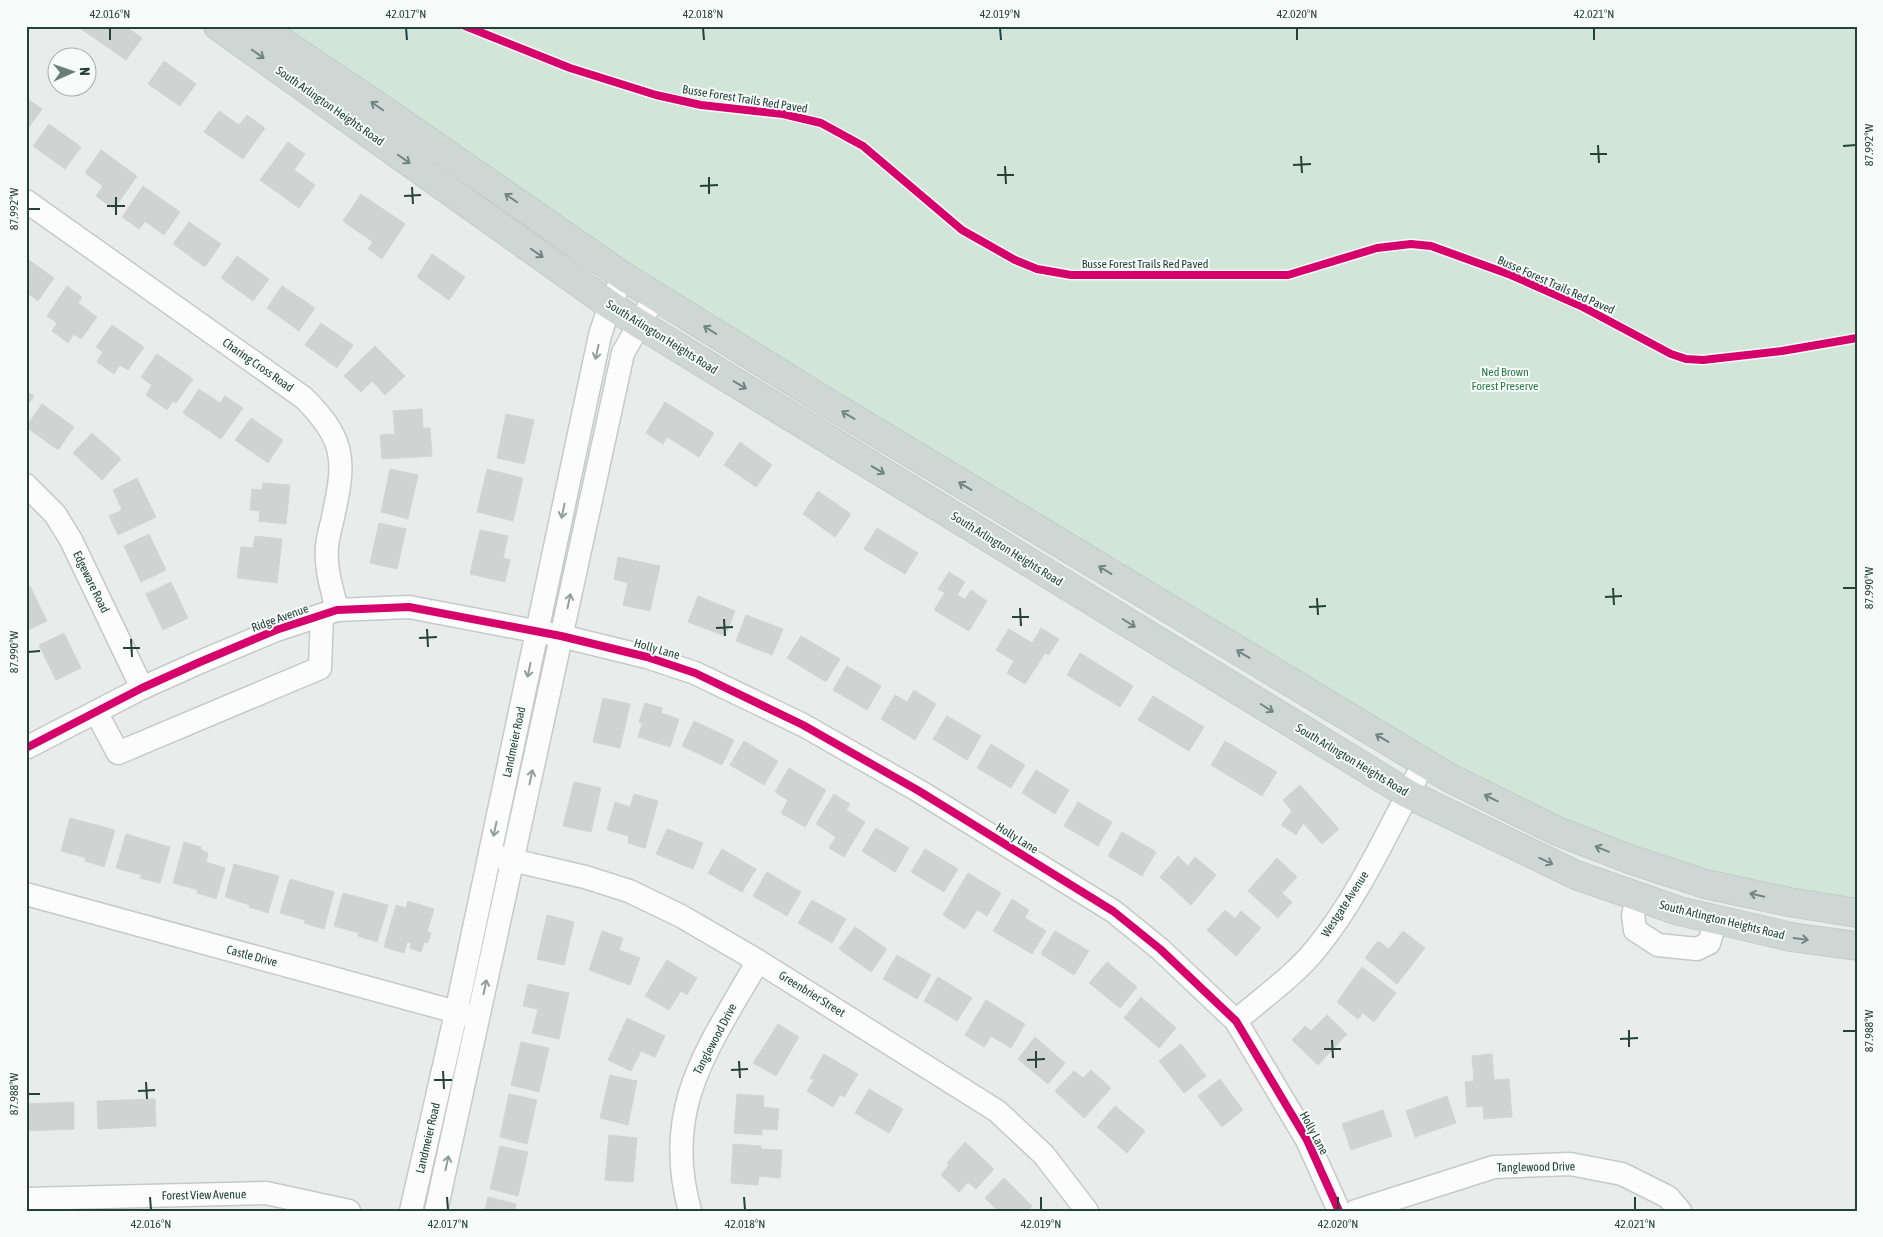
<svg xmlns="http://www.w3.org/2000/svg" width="1883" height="1237" font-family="'Asap Condensed',sans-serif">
	<rect width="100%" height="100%" fill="#e8edeb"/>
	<path fill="#d1e6d8" d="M258,26H1857V913L1567,835L1030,524Z"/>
	<g fill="#cfd4d2" stroke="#d1d6d4">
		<path d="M77,26H125L142,38L126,60Z"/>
		<path d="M164,61L196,84L180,106L148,84Z"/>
		<path d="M26,98L42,109L26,131Z"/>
		<path d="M219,111L239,125L247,115L265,128L243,159L204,132Z"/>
		<path d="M49,124L81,147L65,169L33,146Z"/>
		<path d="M288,142L305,154L294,170L315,185L299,208L260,180Z"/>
		<path d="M101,150L137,176L114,209L96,196L103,186L85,173Z"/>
		<path d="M143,186L180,212L164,235L145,221L139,229L122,217Z"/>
		<path d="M361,194L405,224L382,259L368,249L373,242L343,221Z"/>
		<path d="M189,222L221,244L205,267L173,244Z"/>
		<path d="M432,254L465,277L449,300L417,277Z"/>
		<path d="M237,256L269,279L253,301L221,278Z"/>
		<path d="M26,258L54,278L38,301L26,292Z"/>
		<path d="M67,286L82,297L78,303L97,317L81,339L74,334L68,343L52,331L57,323L47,316Z"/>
		<path d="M282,286L315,308L299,331L267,308Z"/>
		<path d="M321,323L353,345L337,368L305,345Z"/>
		<path d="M112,325L144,347L128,370L120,365L114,374L97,362L103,352L96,347Z"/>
		<path d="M375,346L405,376L385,395L372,381L361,392L344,376Z"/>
		<path d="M157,354L193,379L176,403L173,401L167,410L146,395L152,385L141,377Z"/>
		<path d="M199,389L220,403L225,396L243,408L221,439L183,413Z"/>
		<path d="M26,391L34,396L26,407Z"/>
		<path d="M665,402L714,433L699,457L667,437L663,444L646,433Z"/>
		<path d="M42,404L74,427L58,450L26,427Z"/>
		<path d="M422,409L423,428H430L432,456L382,459L380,435L395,434L393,411Z"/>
		<path d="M506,414L534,420L524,464L497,458Z"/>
		<path d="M251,418L283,440L268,463L235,440Z"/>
		<path d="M92,433L121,459L102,480L73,453Z"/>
		<path d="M740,442L772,465L756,487L724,465Z"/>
		<path d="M390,469L418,475L408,519L381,512Z"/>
		<path d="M487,469L523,478L513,521L477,512Z"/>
		<path d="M137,478L156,517L118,535L109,516L122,510L113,490Z"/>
		<path d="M263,483L290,485L286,524L259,521L260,511L250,510L252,489L262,490Z"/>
		<path d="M818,491L851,514L835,537L803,514Z"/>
		<path d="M379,523L406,529L397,569L370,563Z"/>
		<path d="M877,528L918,553L905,574L864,549Z"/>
		<path d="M480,530L508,536L503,558L510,560L505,582L470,574Z"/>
		<path d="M149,534L166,570L141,582L124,546Z"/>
		<path d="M255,536L282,539L277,583L237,578L241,547L253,548Z"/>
		<path d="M618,557L660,566L650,611L623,605L628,583L614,579Z"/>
		<path d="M949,572L965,582L957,595L965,599L971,590L987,601L969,631L934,610L945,593L938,589Z"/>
		<path d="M171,582L188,618L163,630L146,594Z"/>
		<path d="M30,586L47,621L26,631V588Z"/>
		<path d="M698,596L735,611L725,636L688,622Z"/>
		<path d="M746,615L783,629L772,655L736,641Z"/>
		<path d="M1041,628L1059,639L1049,655L1045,653L1025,684L1007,673L1014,661L996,650L1009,629L1032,643Z"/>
		<path d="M64,633L81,668L56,680L39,645Z"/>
		<path d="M801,636L840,659L826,682L787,658Z"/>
		<path d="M1080,653L1133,686L1120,707L1067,675Z"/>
		<path d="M847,666L881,686L867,710L833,690Z"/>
		<path d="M914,690L936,704L915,740L881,719L895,695L907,702Z"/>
		<path d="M1153,696L1204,727L1189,751L1138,720Z"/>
		<path d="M603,698L630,704L620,748L593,742Z"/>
		<path d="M645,703L662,708L661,713L679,719L670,747L638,737L642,724L639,722Z"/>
		<path d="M947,716L981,736L967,760L933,739Z"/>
		<path d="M694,721L734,740L722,765L682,746Z"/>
		<path d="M744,741L778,761L764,785L730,765Z"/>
		<path d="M1225,741L1277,772L1262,796L1211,765Z"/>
		<path d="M991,744L1025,765L1011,788L977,768Z"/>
		<path d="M789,768L826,790L805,827L781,813L788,800L775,792Z"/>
		<path d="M1036,770L1069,790L1055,814L1022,793Z"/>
		<path d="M574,782L601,788L591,832L563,826Z"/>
		<path d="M1300,785L1339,829L1322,844L1303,823L1296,835L1281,825L1292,811L1283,800Z"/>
		<path d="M634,794L658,801L645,848L628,843L629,836L607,830L615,802L630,807Z"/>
		<path d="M834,794L850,804L846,810L865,822L844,857L829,848L836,837L816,824Z"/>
		<path d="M1078,802L1112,822L1098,846L1064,826Z"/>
		<path d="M70,818L115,830L104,867L85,861L86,858L61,851Z"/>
		<path d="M876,828L909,848L895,872L862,851Z"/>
		<path d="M667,829L703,843L693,869L656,854Z"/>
		<path d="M1122,832L1156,852L1142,876L1108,856Z"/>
		<path d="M126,834L170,847L160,883L140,878L142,875L116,868Z"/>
		<path d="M184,842L201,847V850L208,853L206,862L225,868L216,899L197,893L198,890L173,883Z"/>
		<path d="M722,849L756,869L742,892L708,873Z"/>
		<path d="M925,849L958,869L944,892L911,872Z"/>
		<path d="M1178,856L1188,866L1195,857L1216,875L1191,905L1160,877Z"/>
		<path d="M1277,858L1297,877L1282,893L1292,902L1278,918L1248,891Z"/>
		<path d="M234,864L279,876L268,913L249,907L250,905L225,897Z"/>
		<path d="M767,872L801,892L787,916L753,896Z"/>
		<path d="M968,873L1001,893L987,916L977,910L965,929L943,915Z"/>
		<path d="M290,879L334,892L324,929L304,923L305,920L280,913Z"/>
		<path d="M343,893L388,905L377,942L358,936L359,933L334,926Z"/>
		<path d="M1012,899L1029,910L1025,918L1046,931L1032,954L993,931Z"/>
		<path d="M812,900L846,919L832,943L798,923Z"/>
		<path d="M408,901L434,909L427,932L431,933L428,943L424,942L421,952L410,948L411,943L407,942L404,953L384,947L396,905L406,908Z"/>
		<path d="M1225,910L1235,919L1241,911L1261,928L1236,956L1207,930Z"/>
		<path d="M547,915L574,922L564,965L537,959Z"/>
		<path d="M855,927L887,949L871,972L839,949Z"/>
		<path d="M602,931L623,938L619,950L640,958L630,985L589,970Z"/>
		<path d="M1055,931L1089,951L1074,975L1041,954Z"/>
		<path d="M1403,931L1425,948L1397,984L1365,958L1378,941L1389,949Z"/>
		<path d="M897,955L931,975L917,999L883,979Z"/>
		<path d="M667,960L697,978L687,995L681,991L669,1010L645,996Z"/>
		<path d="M1107,962L1137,987L1120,1008L1089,983Z"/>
		<path d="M1362,967L1396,993L1374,1022L1363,1013L1358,1019L1337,1002Z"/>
		<path d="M938,977L972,998L957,1021L924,1001Z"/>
		<path d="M528,984L569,993L559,1039L532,1033L538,1009L523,1006Z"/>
		<path d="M1141,997L1176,1028L1159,1048L1124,1018Z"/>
		<path d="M986,1000L1025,1024L1011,1048L991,1036L984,1047L965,1035Z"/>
		<path d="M1327,1015L1347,1034L1318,1065L1292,1040L1305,1026L1311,1031Z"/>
		<path d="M627,1018L665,1036L655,1057L641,1051L631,1071L608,1060Z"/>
		<path d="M778,1024L799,1037L776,1076L753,1063Z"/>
		<path d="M1035,1037L1065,1063L1048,1084L1018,1059Z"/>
		<path d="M521,1042L549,1048L539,1092L511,1085Z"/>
		<path d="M1181,1044L1206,1076L1184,1093L1159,1061Z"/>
		<path d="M824,1054L858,1074L844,1097L840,1095L833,1107L807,1091L814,1080L810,1078Z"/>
		<path d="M1492,1054L1494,1080L1509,1079L1512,1117L1484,1119L1483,1106L1467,1107L1465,1082L1474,1081L1472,1056Z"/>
		<path d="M1091,1070L1111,1088L1084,1118L1055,1091L1074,1071L1083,1078Z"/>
		<path d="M610,1075L637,1081L628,1125L600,1118Z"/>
		<path d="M1220,1079L1243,1110L1222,1127L1198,1096Z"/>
		<path d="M869,1089L903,1109L889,1133L855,1113Z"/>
		<path d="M509,1094L537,1100L527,1144L500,1137Z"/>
		<path d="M737,1094L764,1096L763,1107L779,1109L777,1130L762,1129V1135L734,1133Z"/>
		<path d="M1447,1096L1456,1123L1415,1137L1406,1111Z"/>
		<path d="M155,1099L156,1126L98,1129L97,1101Z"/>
		<path d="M74,1102V1129L26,1131V1104Z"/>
		<path d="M1115,1106L1145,1131L1127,1153L1097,1127Z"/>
		<path d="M1383,1110L1392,1136L1351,1150L1342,1124Z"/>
		<path d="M609,1135L637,1138L633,1182L605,1180Z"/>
		<path d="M965,1142L994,1169L976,1189L968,1182L959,1192L941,1175L949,1165L947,1163Z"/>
		<path d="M733,1144L761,1146V1149L782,1150L780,1178L759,1176L758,1185L731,1183Z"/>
		<path d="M500,1146L528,1152L518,1196L490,1189Z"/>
		<path d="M1004,1178L1032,1206L1028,1211H998L985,1198Z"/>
		<path d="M488,1197L516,1204L514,1211H485Z"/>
	</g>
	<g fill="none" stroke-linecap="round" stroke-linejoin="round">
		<g stroke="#c5cac8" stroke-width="25">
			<g id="minor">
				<path d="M26,201L304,398C344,438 346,459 334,512C332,524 328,535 327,546C325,568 332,589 337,610"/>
				<path d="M26,485L55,514L71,540L142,688"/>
				<path d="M96,712L118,753L320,668L322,615"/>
				<path d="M26,748L142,688L200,662L276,630L337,610L409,607L561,636L647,657L695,673L803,725L919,791L1113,911L1160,949L1236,1021L1307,1140L1339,1211"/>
				<path d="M499,857L585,877L629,891L681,916L758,961L997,1111L1044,1155L1087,1211"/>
				<path d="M26,894L471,1016"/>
				<path d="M1638,897L1633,915L1635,930L1658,945L1697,949L1709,943L1716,920"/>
				<path d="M1236,1021C1262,998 1293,977 1315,950C1359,897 1391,824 1424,763"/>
				<path d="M26,1199L266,1193L349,1211"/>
				<path d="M411,1211L456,1013L600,335L610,305L623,276"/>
				<path d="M436,1211L623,353L655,296"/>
				<path d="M690,1211C661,1107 709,1047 758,961"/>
				<path d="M1356,1211L1494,1167L1570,1164L1622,1174L1668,1197L1680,1211"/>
			</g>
		</g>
		<g stroke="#c3ccc9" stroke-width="30">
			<g id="major">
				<path d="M218,26L610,305L638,323L1408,794L1576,875L1679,911L1791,937L1857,946"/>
				<path d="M258,26L370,101L623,276L828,403L1448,777L1557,831L1632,860L1705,884L1789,902L1857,913"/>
			</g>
		</g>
		<use href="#minor" stroke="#fcfcfc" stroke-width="22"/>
		<use href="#major" stroke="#cfd7d5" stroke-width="28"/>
		<g stroke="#f7fbf9" stroke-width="11">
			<g id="cycleway">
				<path d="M465,26L570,68L656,95L701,105L783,114L821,123L863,146L962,230L1015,260L1037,269L1071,275H1288L1377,248L1411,244L1431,246L1511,275L1581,306L1671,354L1686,359L1703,360L1782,351L1857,338"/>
				<path d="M26,748L142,688L200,662L276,630L337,610L409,607L561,636L647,657L695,673L803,725L919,791L1113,911L1160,949L1236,1021L1307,1140L1339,1211"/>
			</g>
		</g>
		<use href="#cycleway" stroke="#d6006c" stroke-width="8"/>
	</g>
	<defs><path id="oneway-shaft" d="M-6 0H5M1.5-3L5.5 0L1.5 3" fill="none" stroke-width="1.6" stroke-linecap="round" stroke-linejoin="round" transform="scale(1.25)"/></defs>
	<g stroke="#718580">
		<use href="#oneway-shaft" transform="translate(258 54) rotate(35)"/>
		<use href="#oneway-shaft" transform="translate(377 106) rotate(-145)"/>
		<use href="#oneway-shaft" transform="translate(404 159) rotate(35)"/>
		<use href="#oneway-shaft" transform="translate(511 198) rotate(-145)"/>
		<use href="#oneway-shaft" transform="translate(537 253) rotate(35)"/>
		<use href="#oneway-shaft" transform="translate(710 330) rotate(-148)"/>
		<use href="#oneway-shaft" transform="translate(740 385) rotate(31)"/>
		<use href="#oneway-shaft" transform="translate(848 415) rotate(-149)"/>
		<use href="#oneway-shaft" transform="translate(878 470) rotate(31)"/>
		<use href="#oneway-shaft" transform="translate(965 486) rotate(-149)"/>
		<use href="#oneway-shaft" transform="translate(1105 570) rotate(-149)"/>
		<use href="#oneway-shaft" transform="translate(1129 623) rotate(32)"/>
		<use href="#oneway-shaft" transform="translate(1243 654) rotate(-149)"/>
		<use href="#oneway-shaft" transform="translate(1267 708) rotate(32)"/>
		<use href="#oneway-shaft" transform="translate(1382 738) rotate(-149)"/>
		<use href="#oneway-shaft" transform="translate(1491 798) rotate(-154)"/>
		<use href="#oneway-shaft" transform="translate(1602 849) rotate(-158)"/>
		<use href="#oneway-shaft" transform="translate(1546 861) rotate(25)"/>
		<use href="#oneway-shaft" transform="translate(1757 895) rotate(-167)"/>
		<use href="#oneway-shaft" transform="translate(1801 939) rotate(8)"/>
	</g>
	<g stroke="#909f9b">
		<use href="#oneway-shaft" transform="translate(597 352) rotate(102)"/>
		<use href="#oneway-shaft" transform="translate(563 511) rotate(102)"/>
		<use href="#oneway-shaft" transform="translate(569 601) rotate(-78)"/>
		<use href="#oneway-shaft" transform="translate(529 670) rotate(102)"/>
		<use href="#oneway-shaft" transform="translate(531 777) rotate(-78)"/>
		<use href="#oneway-shaft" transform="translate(495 829) rotate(102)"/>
		<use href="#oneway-shaft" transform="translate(485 987) rotate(-78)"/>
		<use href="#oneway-shaft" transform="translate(447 1163) rotate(-78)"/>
	</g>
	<path fill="none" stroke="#24423a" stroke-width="2" d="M110,28V40M406,28L407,40M703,28L704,40M1000,28L1001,40M1297,28V40M1594,28V40M1598,145L1599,163M1843,146L1856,145M1590,154H1607M1301,156L1302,173M1293,165L1311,164M1005,166L1006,184M997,175H1014M709,177V194M700,186L718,185M412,187L413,204M404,196L421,195M116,197V215M107,206H125M28,209H40M1613,588L1614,605M1843,588H1856M1605,597L1622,596M1317,598L1318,615M1309,607L1326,606M1020,608L1021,626M1012,617H1029M724,619L725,636M716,628L733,627M427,629L428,647M419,638L437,637M131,639L132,657M123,648H140M28,652L40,651M1629,1030V1047M1843,1031H1856M1620,1039L1638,1038M1332,1040L1333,1058M1324,1049H1341M1036,1051V1068M1027,1060L1045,1059M739,1061L740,1078M731,1070L748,1069M443,1071L444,1089M434,1080H452M146,1082L147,1099M138,1091L155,1090M28,1094H40M150,1197L151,1210M447,1197L448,1210M744,1197L745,1210M1041,1197V1210M1338,1197V1210M1635,1197V1210"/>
	<g text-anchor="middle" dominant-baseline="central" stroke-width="4" stroke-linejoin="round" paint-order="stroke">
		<g font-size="12" fill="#24423a" stroke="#f7fbf9">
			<text transform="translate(745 99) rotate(9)">Busse Forest Trails Red Paved</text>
			<text transform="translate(330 106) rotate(35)">South Arlington Heights Road</text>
			<text x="1145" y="264">Busse Forest Trails Red Paved</text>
			<text transform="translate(1556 285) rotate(24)">Busse Forest Trails Red Paved</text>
			<text transform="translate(662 337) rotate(32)">South Arlington Heights Road</text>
			<text transform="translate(258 365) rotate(35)">Charing Cross Road</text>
			<text transform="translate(1007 549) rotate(32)">South Arlington Heights Road</text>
			<text transform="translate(91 582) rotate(64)">Edgeware Road</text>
			<text transform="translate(280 618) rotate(-20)">Ridge Avenue</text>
			<text transform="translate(657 649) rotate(16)">Holly Lane</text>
			<text transform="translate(514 742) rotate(-78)">Landmeier Road</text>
			<text transform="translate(1352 760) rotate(31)">South Arlington Heights Road</text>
			<text transform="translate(1017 838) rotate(32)">Holly Lane</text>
			<text transform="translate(1345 904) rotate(-57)">Westgate Avenue</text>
			<text transform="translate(1722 920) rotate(14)">South Arlington Heights Road</text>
			<text transform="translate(252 956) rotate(15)">Castle Drive</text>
			<text transform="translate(812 994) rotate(32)">Greenbrier Street</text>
			<text transform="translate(715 1039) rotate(-62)">Tanglewood Drive</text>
			<text transform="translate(1314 1133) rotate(62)">Holly Lane</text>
			<text transform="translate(428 1138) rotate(-77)">Landmeier Road</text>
			<text transform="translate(1536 1167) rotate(-1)">Tanglewood Drive</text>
			<text transform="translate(204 1195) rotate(-1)">Forest View Avenue</text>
		</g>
		<g font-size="12" fill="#2d7a4b" stroke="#f7fbf9">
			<text x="1505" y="372">Ned Brown<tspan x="1505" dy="14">Forest Preserve</tspan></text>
		</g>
	</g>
	<rect width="1883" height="1237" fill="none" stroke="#f7fbf9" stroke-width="55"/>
	<g transform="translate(72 72) rotate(88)"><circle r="24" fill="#f7fbf9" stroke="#a3b1ad"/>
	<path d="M0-4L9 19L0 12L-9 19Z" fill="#697e78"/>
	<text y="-8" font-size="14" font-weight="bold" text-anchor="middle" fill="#24423a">N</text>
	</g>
	<rect x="28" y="28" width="1828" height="1182" fill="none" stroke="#24423a" stroke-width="2"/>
	<g font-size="12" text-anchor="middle" fill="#24423a">
		<text x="110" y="18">42.016°N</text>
		<text x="406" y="18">42.017°N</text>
		<text x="703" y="18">42.018°N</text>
		<text x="1000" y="18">42.019°N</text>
		<text x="1297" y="18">42.020°N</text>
		<text x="1594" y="18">42.021°N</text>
		<text transform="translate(1869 145) rotate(-90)" y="4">87.992°W</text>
		<text transform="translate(14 209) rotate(-90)" y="4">87.992°W</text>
		<text transform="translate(1869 588) rotate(-90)" y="4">87.990°W</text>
		<text transform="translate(14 652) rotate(-90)" y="4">87.990°W</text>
		<text transform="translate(1869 1031) rotate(-90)" y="4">87.988°W</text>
		<text transform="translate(14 1094) rotate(-90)" y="4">87.988°W</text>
		<text x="151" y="1228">42.016°N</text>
		<text x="448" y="1228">42.017°N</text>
		<text x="745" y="1228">42.018°N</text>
		<text x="1041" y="1228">42.019°N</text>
		<text x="1338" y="1228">42.020°N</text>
		<text x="1635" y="1228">42.021°N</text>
	</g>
</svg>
